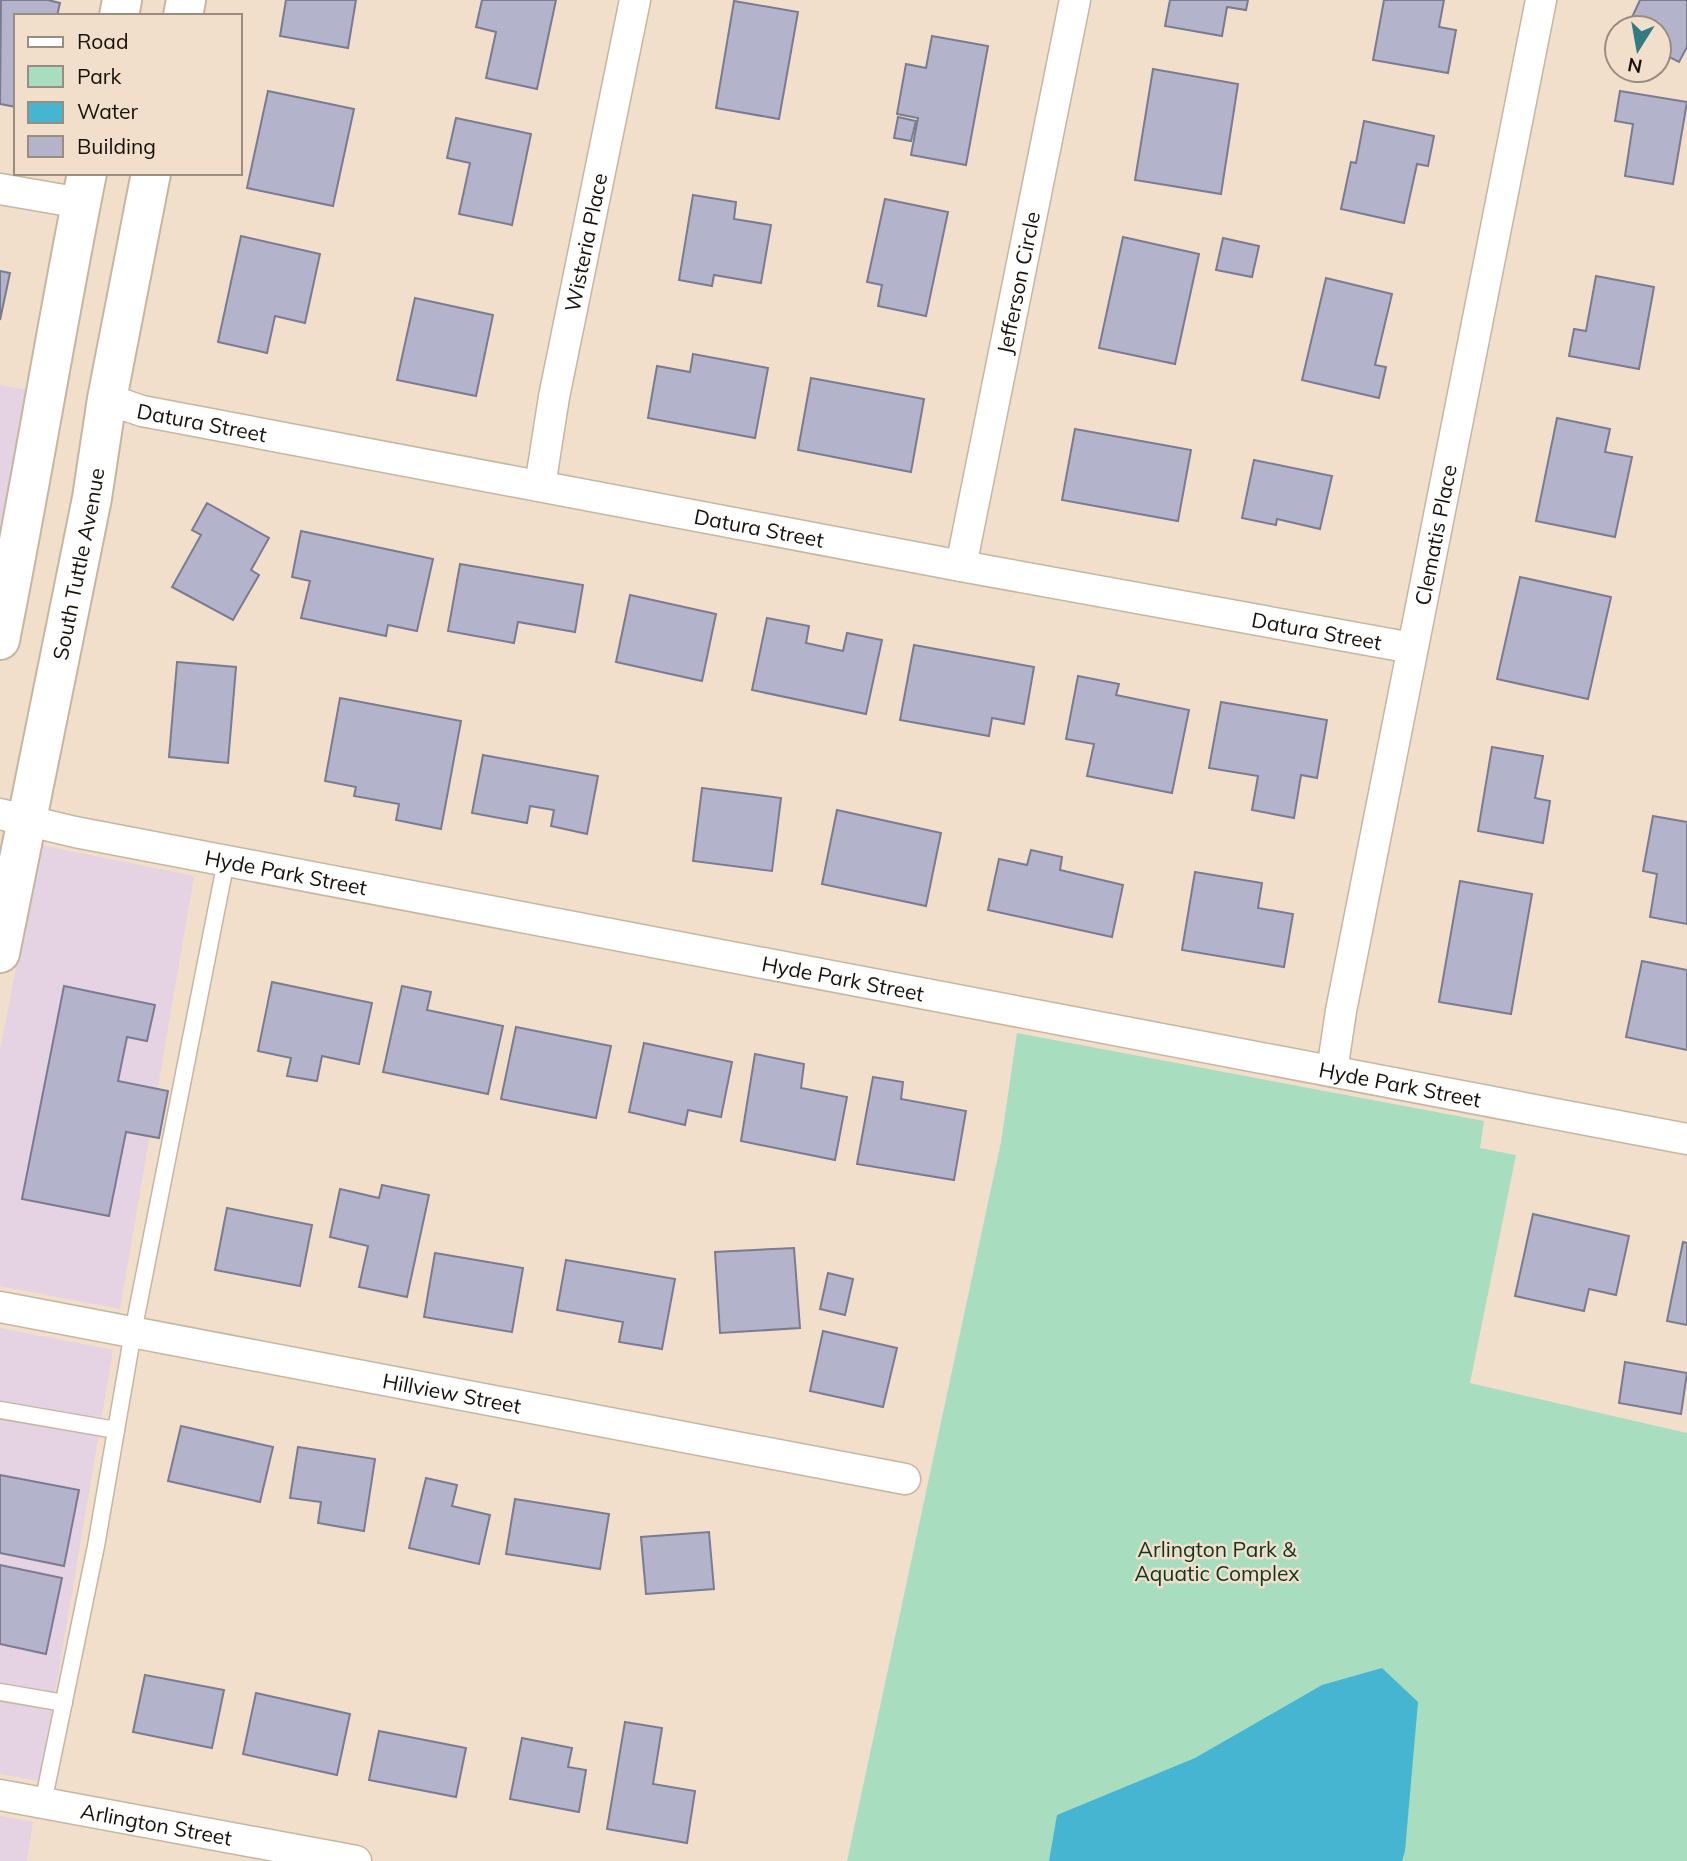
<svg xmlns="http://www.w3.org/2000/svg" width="1687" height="1861" font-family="Mulish,sans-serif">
	<rect width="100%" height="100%" fill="#f1dfcc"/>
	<g fill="#e5d2e2">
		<path d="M0,385L27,390L0,545Z"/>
		<path d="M40,845L194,876L120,1309L0,1286V1050Z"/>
		<path d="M0,1328L113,1350L40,1781L0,1774Z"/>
		<path d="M0,1816L33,1822L27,1861H0Z"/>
	</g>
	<path fill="#a9ddc0" d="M1017,1033L1484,1121L1480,1148L1516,1155L1470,1383L1687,1433V1861H847L1001,1142Z"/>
	<path fill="#45b5d1" d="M1382,1668L1418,1702L1405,1851L1402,1861H1049L1057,1815L1195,1758L1322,1685Z"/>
	<g fill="#b3b4cb" stroke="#7a7b91" stroke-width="2">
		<path d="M1,0H48L60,3L57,16H16V107L0,104Z"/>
		<path d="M286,0H356L348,48L280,36Z"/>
		<path d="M482,0H556L537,89L486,78L496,32L476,27Z"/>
		<path d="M1170,0H1248L1246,10L1227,7L1222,36L1165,26Z"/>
		<path d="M1384,0H1444L1439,27L1456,30L1448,73L1373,60Z"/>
		<path d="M1640,0H1687V47L1679,62L1659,52V28H1627Z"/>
		<path d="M734,1L798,12L779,119L716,108Z"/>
		<path d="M932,36L988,46L966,165L911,155L918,118L897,114L906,64L926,68Z"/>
		<path d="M1153,69L1238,84L1221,194L1135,180Z"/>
		<path d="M268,91L354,109L333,206L247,188Z"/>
		<path d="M1620,91L1687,102L1673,184L1625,176L1633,124L1615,121Z"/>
		<path d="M898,117L916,121L911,141L894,138Z"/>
		<path d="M456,118L531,134L512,225L459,214L470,163L447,158Z"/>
		<path d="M1364,121L1434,136L1428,166L1417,164L1404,223L1341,209L1351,162L1356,163Z"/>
		<path d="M693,195L736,202L734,219L771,225L761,283L714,275L712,286L679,280Z"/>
		<path d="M885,199L948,212L926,316L878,306L882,285L867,282Z"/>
		<path d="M241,236L320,254L305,323L275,316L267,353L218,342Z"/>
		<path d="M1123,237L1199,254L1175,364L1099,348Z"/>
		<path d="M1223,238L1259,246L1252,277L1216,270Z"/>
		<path d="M0,271L10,273L0,320Z"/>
		<path d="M1596,276L1654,287L1639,369L1569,356L1574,329L1586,331Z"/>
		<path d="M1326,278L1392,294L1375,365L1386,367L1379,398L1302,380Z"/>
		<path d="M415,298L493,315L476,396L397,380Z"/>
		<path d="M693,354L768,368L755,438L648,418L657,366L690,372Z"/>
		<path d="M811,378L924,399L911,472L798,450Z"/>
		<path d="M1557,418L1610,429L1605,452L1632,457L1615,537L1536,521Z"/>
		<path d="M1075,429L1191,450L1178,521L1062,500Z"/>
		<path d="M1254,460L1332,476L1320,529L1277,519L1276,525L1242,518Z"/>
		<path d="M207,503L269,538L251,570L259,575L233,620L172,587L201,535L192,530Z"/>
		<path d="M301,531L433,559L417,631L388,625L386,636L301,618L310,581L292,577Z"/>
		<path d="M460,564L583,585L575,632L518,622L514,643L448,631Z"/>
		<path d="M1520,577L1611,597L1588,699L1497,679Z"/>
		<path d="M630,595L716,614L702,681L616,662Z"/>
		<path d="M767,618L809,626L806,643L843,651L847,633L882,640L866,714L752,690Z"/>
		<path d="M914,645L1034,667L1024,724L992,718L989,736L900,720Z"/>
		<path d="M177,662L236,667L228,763L169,757Z"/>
		<path d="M1078,676L1119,684L1116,695L1189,710L1172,793L1087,776L1094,744L1066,739Z"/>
		<path d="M340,698L461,721L441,829L396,820L399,804L354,796L356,787L325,781Z"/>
		<path d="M1221,702L1327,720L1317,778L1301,775L1294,818L1252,810L1258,776L1209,768Z"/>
		<path d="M1492,747L1543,756L1535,798L1550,801L1543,843L1478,831Z"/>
		<path d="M483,755L598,776L587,834L551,826L554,810L530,806L527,823L472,813Z"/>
		<path d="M702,788L781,798L772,871L693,861Z"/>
		<path d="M837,810L941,833L926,906L822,884Z"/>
		<path d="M1653,816L1687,822V924L1650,917L1657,874L1643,871Z"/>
		<path d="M1031,850L1062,857L1060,870L1123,885L1112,937L988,910L999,859L1027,865Z"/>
		<path d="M1195,872L1262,883L1258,908L1293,914L1284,967L1182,950Z"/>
		<path d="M1460,881L1532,894L1511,1014L1439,1002Z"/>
		<path d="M1642,961L1687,970V1050L1626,1037Z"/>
		<path d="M272,982L372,1003L359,1064L322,1056L317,1081L287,1076L291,1058L258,1051Z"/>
		<path d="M64,986L155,1005L147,1041L127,1037L118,1081L168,1091L159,1138L126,1132L109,1216L22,1199Z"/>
		<path d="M402,986L431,992L427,1010L503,1026L488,1094L383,1072Z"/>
		<path d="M516,1027L611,1046L596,1118L501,1099Z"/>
		<path d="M644,1043L732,1062L721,1117L688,1110L685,1125L629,1112Z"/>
		<path d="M755,1054L804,1064L801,1088L847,1097L835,1160L741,1141Z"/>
		<path d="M873,1077L903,1082L901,1099L966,1111L954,1180L857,1164Z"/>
		<path d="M382,1185L429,1195L407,1297L359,1287L368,1246L330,1237L340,1189L379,1198Z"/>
		<path d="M227,1208L312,1225L300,1286L215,1270Z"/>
		<path d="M1533,1214L1629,1236L1616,1295L1589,1289L1584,1311L1515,1296Z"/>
		<path d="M1683,1242L1687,1243V1325L1667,1321Z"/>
		<path d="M794,1248L800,1328L720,1333L715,1252Z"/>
		<path d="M435,1253L523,1268L512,1332L424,1317Z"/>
		<path d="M566,1260L675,1279L662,1349L619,1342L623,1322L557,1310Z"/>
		<path d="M828,1273L853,1279L845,1315L820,1309Z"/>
		<path d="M823,1331L897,1348L883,1407L810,1391Z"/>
		<path d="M1625,1362L1687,1373L1681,1414L1619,1403Z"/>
		<path d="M181,1426L273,1447L260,1502L168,1481Z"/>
		<path d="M298,1447L375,1459L364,1531L318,1523L321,1502L290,1498Z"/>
		<path d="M0,1475L79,1490L64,1566L0,1553Z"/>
		<path d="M426,1478L457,1485L452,1506L490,1515L479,1564L409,1548Z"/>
		<path d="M515,1499L609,1514L600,1569L506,1554Z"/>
		<path d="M709,1532L714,1589L646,1594L641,1537Z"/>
		<path d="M0,1565L62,1578L46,1654L0,1644Z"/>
		<path d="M145,1675L224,1690L212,1748L133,1732Z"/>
		<path d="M256,1693L350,1714L337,1775L243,1754Z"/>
		<path d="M625,1722L662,1728L653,1784L695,1791L687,1843L607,1829Z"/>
		<path d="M379,1731L466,1748L456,1797L369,1780Z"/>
		<path d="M522,1738L572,1748L568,1767L586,1770L579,1812L510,1799Z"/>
	</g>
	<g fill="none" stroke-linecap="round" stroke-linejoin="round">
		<g stroke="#c6b5a2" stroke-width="19">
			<g id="service">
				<path d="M0,1410L116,1430"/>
				<path d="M0,1692L64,1703"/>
				<path d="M43,1803L96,1546L133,1332L226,861"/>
			</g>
		</g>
		<g stroke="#c6b5a2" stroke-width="33">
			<g id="minor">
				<path d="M0,189L81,203"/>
				<path id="s1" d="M107,399L142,411L961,566L1412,648"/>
				<path id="s2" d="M540,486L554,397L635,0"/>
				<path id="s3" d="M961,566L1075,0"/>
				<path id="s4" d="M0,814L75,832L1687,1139"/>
				<path id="s5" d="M1332,1071L1341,1011L1541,0"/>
				<path id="s6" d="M0,1307L905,1479"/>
				<path id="s7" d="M0,1795L356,1861"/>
			</g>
		</g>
		<g stroke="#c6b5a2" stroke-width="42">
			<g id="secondary">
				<path d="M119,16L122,0"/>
				<path d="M183,16L186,0"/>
				<path d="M0,640C31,484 56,328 87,173"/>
				<path id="s8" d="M0,953L92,498L107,399L151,173"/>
			</g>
		</g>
		<use href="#service" stroke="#fff" stroke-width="16"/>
		<use href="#minor" stroke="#fff" stroke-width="30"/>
		<use href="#secondary" stroke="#fff" stroke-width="38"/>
	</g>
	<g text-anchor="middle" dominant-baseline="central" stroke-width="5" stroke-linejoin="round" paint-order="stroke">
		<g font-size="21" fill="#17110b" stroke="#f1dfcc">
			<text stroke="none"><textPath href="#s2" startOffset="248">Wisteria Place</textPath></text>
			<text stroke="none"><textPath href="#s3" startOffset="289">Jefferson Circle</textPath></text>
			<text stroke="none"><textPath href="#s1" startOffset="98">Datura Street</textPath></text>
			<text stroke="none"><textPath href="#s1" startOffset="665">Datura Street</textPath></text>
			<text stroke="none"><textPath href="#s5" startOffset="546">Clematis Place</textPath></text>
			<text stroke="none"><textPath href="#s8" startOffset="397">South Tuttle Avenue</textPath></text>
			<text stroke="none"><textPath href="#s1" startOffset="1232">Datura Street</textPath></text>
			<text stroke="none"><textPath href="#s4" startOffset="292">Hyde Park Street</textPath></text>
			<text stroke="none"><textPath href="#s4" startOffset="859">Hyde Park Street</textPath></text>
			<text stroke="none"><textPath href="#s4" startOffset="1426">Hyde Park Street</textPath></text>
			<text stroke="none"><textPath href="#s6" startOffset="460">Hillview Street</textPath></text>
			<text stroke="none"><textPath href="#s7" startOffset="159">Arlington Street</textPath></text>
		</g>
		<g font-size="21" fill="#0e3422" stroke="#f1dfcc">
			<text x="1217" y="1549">Arlington Park &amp;<tspan x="1217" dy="24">Aquatic Complex</tspan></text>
		</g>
	</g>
	<rect x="14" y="14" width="228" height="161" fill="#f1dfcc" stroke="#9a8d7f" stroke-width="2"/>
	<rect x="28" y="37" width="35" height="10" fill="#ffffff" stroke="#9a8d7f" stroke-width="2"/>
	<text x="77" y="49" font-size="21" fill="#17110b">Road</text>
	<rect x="28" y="66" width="35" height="21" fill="#a9ddc0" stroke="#9a8d7f" stroke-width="2"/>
	<text x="77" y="84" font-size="21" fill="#17110b">Park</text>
	<rect x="28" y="102" width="35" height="21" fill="#45b5d1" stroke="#9a8d7f" stroke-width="2"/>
	<text x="77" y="119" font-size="21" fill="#17110b">Water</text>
	<rect x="28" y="136" width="35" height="21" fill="#b3b4cb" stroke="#9a8d7f" stroke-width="2"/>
	<text x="77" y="154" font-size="21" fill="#17110b">Building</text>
	<g transform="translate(1638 49) rotate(191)"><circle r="33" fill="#f1dfcc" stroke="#9a8d7f" stroke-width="2"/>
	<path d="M0-5L12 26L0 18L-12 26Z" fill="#337a85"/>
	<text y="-10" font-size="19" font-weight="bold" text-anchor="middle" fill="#17110b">N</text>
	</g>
</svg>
